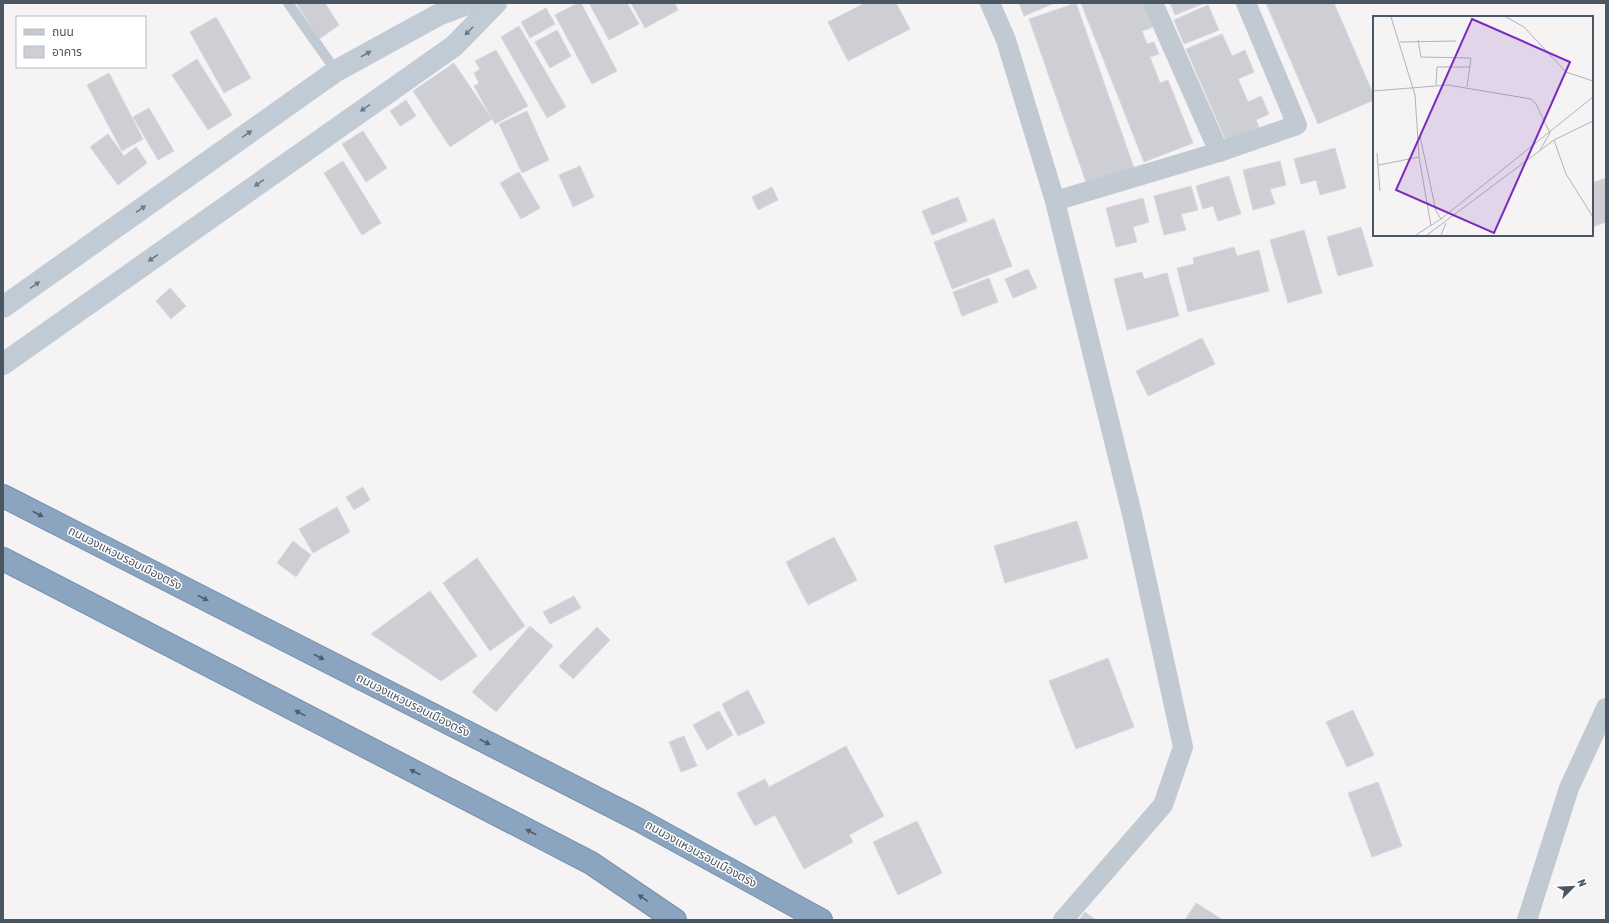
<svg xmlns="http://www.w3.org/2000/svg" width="1609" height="923" font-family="'Asap Condensed','Noto Sans Thai',sans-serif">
	<rect width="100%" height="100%" fill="#f5f3f3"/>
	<g fill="#cdcfd5" stroke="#d7d9de">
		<path d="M296,3H325L339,25L319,39Z"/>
		<path d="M578,3H581L617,71L592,84L555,15Z"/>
		<path d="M589,3H627L639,24L609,40Z"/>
		<path d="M631,3H675L678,10L645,28Z"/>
		<path d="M865,3H896L910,29L848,61L828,22Z"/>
		<path d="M1019,3H1055L1024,16Z"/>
		<path d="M1076,3L1134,168L1087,185L1029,19Z"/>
		<path d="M1081,3H1143L1153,27L1142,31L1147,44L1154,42L1159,54L1150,57L1160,83L1168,80L1193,143L1144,162Z"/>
		<path d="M1170,3H1205L1175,15Z"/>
		<path d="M1266,3H1334L1374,96V100L1318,124Z"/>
		<path d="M1208,5L1219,30L1184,44L1174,20Z"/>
		<path d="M546,8L555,24L530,38L521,22Z"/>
		<path d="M216,17L251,78L224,93L190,32Z"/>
		<path d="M519,26L566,107L547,118L501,37Z"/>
		<path d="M557,30L571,56L550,68L535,42Z"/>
		<path d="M1222,34L1232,56L1245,50L1254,72L1238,79L1248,102L1261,96L1269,114L1256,120L1259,127L1226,141L1186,49Z"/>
		<path d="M496,50L528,106L495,124L474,86L479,83L474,73L480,69L475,61Z"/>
		<path d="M197,59L232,115L208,130L172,75Z"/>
		<path d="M454,63L492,119L450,147L413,91Z"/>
		<path d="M109,73L143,139L122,151L87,85Z"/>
		<path d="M406,100L416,116L400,126L390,111Z"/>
		<path d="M149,108L174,151L158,160L133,117Z"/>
		<path d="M527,111L549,160L522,173L499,124Z"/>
		<path d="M363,131L387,168L366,182L342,144Z"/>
		<path d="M108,134L124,156L136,147L147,163L118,185L90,147Z"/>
		<path d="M1335,148L1346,188L1320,195L1316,180L1301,184L1294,159Z"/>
		<path d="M343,161L381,223L362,235L324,173Z"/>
		<path d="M1280,161L1286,185L1270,189L1275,204L1253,210L1243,170Z"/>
		<path d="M580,166L594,197L573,207L559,175Z"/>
		<path d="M519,172L540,208L521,219L500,183Z"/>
		<path d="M1229,176L1241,214L1218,221L1213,206L1203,209L1196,186Z"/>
		<path d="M1606,178V222L1592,227V183Z"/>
		<path d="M1191,186L1198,210L1181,214L1186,230L1164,235L1154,196Z"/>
		<path d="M772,187L778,200L758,210L752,197Z"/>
		<path d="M958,197L967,221L932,235L922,211Z"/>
		<path d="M1143,198L1149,222L1133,227L1137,242L1116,247L1106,208Z"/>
		<path d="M994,219L1012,266L952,289L934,242Z"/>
		<path d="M1361,227L1373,266L1338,276L1327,237Z"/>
		<path d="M1304,230L1322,293L1288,303L1270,240Z"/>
		<path d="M1234,247L1237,256L1259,250L1269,291L1188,312L1177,268L1194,264L1193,258Z"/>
		<path d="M1028,269L1037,288L1013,298L1005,279Z"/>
		<path d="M1142,272L1144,279L1167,273L1179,316L1127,330L1114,279Z"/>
		<path d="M989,278L998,302L962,316L953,292Z"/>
		<path d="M170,288L186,306L171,319L156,301Z"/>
		<path d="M1202,338L1215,364L1148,396L1136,371Z"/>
		<path d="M363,487L370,500L354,510L346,497Z"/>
		<path d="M337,507L350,532L313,553L299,529Z"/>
		<path d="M1077,521L1088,558L1005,583L994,546Z"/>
		<path d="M834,537L857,580L808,605L786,562Z"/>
		<path d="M293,541L311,555L296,577L277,563Z"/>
		<path d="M477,558L525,626L490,651L443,583Z"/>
		<path d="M430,591L477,656L441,681L371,634Z"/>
		<path d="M574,596L581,608L550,624L543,612Z"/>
		<path d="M530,626L553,646L496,712L472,692Z"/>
		<path d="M597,627L610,640L573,679L559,666Z"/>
		<path d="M1108,658L1134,727L1076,749L1049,681Z"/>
		<path d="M748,690L765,723L738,736L722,704Z"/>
		<path d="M1353,710L1374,755L1347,767L1326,722Z"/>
		<path d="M719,711L733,735L707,750L693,725Z"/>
		<path d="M684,736L697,766L681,772L669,742Z"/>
		<path d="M846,746L884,816L849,835L853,842L804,869L775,815L755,826L737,793L765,779L769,787Z"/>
		<path d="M1378,782L1402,846L1372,857L1348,793Z"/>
		<path d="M917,821L942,873L898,895L873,842Z"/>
		<path d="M1196,903L1223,920H1185Z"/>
		<path d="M1085,912L1093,918L1096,920H1079Z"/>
	</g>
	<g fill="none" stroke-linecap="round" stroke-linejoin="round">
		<g stroke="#7690ad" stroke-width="24">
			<g id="highway">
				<path d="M3,496L639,820L821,920"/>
				<path d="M3,559L591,863L675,920"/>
			</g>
		</g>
		<path stroke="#c1cad2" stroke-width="10" d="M288,3L336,71"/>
		<g stroke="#c1cad2" stroke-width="20">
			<path d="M990,3L1006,40L1055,201L1132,514L1183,747L1163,805L1063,920"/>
			<path d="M1153,3L1219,152"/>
			<path d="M1055,201L1219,152L1297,125L1246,3"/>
			<path d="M1527,920L1569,788L1606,708"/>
		</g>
		<g stroke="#c1cbd6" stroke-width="22">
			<path d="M3,307L336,71L438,15L470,3"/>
			<path d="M3,364L454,46L496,3"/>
		</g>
		<use href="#highway" stroke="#8ba5c1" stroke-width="22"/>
	</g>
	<defs><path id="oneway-solid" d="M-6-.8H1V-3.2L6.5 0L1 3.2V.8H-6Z"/></defs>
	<g fill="#6e7984">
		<use href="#oneway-solid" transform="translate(469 31) rotate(135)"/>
		<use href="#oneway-solid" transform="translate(366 54) rotate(-29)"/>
		<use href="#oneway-solid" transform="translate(365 108) rotate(145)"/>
		<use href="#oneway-solid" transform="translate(247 134) rotate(-35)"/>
		<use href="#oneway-solid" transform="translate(259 183) rotate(145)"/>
		<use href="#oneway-solid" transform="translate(141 209) rotate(-35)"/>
		<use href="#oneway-solid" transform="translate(153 258) rotate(145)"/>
		<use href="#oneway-solid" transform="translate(35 285) rotate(-35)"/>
	</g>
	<g fill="#505e6b">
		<use href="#oneway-solid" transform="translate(38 514) rotate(27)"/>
		<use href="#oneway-solid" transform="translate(203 598) rotate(27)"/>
		<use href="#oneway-solid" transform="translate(319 657) rotate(27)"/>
		<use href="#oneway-solid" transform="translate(300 713) rotate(-153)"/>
		<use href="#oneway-solid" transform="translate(485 742) rotate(27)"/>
		<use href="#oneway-solid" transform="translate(415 772) rotate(-153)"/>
		<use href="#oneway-solid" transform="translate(531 832) rotate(-153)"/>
		<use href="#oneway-solid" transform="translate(643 898) rotate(-146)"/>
	</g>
	<g text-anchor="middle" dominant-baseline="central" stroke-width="3" stroke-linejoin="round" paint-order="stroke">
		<g font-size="12" fill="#4a5661" stroke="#fff">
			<text transform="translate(125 558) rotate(27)">ถนนวงแหวนรอบเมืองตรัง</text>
			<text transform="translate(413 705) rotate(27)">ถนนวงแหวนรอบเมืองตรัง</text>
			<text transform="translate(701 854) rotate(29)">ถนนวงแหวนรอบเมืองตรัง</text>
		</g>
	</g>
	<g transform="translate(1373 16)">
		<rect width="220" height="220" fill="#f5f3f3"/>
		<path fill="none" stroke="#b1b4b9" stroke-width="1" d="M18,1L42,79L46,141L58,210M133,1L151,11L193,56L220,65M45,24L48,41L98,42L94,71M27,26L83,25M63,69L64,51H97M0,75L75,69L158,83L163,88L177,117L167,134M47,120L63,195L68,203M181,124L193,158L220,201M4,137L7,175M6,149L46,141M43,219L68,203L220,81M54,219L181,124L220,105M68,219L73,207"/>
		<path fill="#7b2cbf" fill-opacity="0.15" stroke="#7b2cbf" stroke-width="2" d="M99,3L197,46L121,217L23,174Z"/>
		<rect width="220" height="220" fill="none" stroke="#4a5661" stroke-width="2"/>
	</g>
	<rect width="1609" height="923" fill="none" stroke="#4a5661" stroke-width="8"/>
	<rect x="16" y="16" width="130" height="52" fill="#ffffff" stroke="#b7bbc0"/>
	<rect x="24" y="29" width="20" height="6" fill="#c1cbd6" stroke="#b7bbc0"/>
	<text x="52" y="36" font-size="12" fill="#4a5661">ถนน</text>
	<rect x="24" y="46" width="20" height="12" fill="#cdcfd5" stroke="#b7bbc0"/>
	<text x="52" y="56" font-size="12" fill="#4a5661">อาคาร</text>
	<g transform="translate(1573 887) rotate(66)" stroke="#ffffff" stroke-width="3" paint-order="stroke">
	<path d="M0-3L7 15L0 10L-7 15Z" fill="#4a5661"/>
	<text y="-6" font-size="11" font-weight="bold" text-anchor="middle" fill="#4a5661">N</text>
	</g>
</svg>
